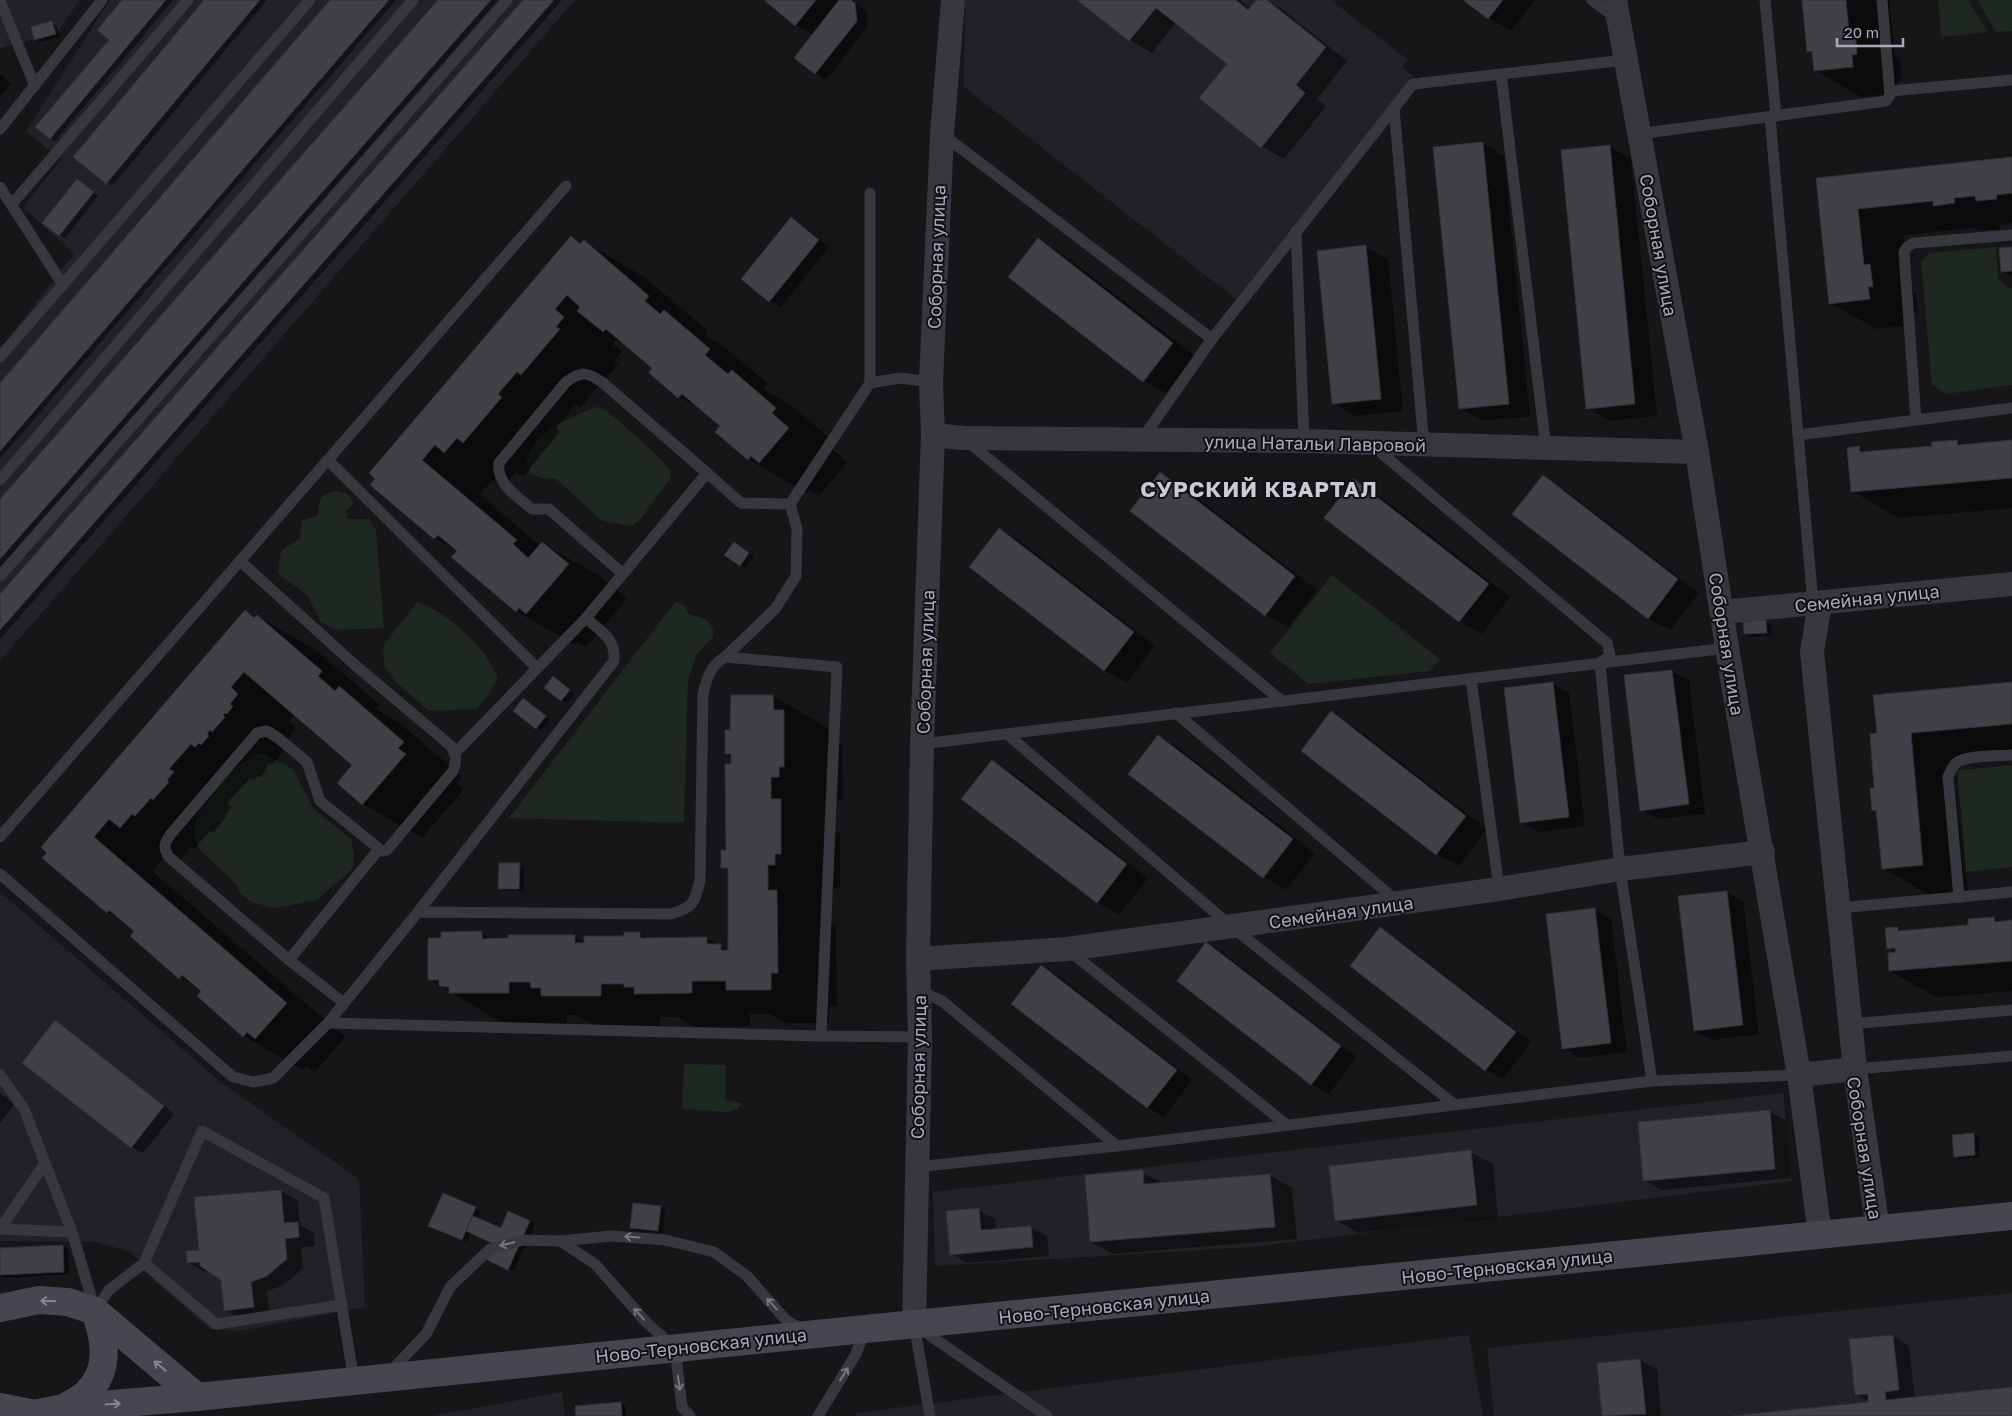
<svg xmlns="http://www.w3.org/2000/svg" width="2012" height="1416" font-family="'Golos Text',sans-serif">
	<rect width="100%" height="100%" fill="#161618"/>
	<g fill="#222226">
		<path d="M0,0H80L56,34L0,48Z"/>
		<path d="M110,0H575L0,661V349L74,254L23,207L61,160L26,131Z"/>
		<path d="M965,0H1331L1408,60L1402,67L1414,76L1236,299L964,87Z"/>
		<path d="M0,892L223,1084L359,1179L365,1307L239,1331L210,1329L155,1281L131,1252L96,1242L0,1241Z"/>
		<path d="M1783,1093L1792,1181L1251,1247L935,1266L933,1192Z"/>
		<path d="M2012,1293V1416H1494L1487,1348Z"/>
		<path d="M1469,1335L1483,1416H856V1413Z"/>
		<path d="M562,1392L565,1416H432Z"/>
	</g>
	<g fill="#1e2720">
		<path d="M1938,0H1968L1988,32L1941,37Z"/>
		<path d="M1977,0H2012V31L1996,32Z"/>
		<path d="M1996,247L1998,279L2008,288H2012V385L1945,394L1932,385L1921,262L1929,253Z"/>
		<path d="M595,407L605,409L657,455L670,470V479L640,520L631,526L601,520L556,479L540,478L530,473L526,458L536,441L555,425Z"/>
		<path d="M336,491L348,494L354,504L346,511L348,519H369L376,530L384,628L337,630L321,622L307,595L278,573L281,551L300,538L302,521L318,515C319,500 320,493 336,491Z"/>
		<path d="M1332,575L1440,659L1430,671L1308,684L1270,653Z"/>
		<path d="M676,601L684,606L689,614L705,619L713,628V637L697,654L688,680L684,823L509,818Z"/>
		<path d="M417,602C440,609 466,632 482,651C488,658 493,669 498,677L489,694L477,709L429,711L396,682L385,668L383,646Z"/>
		<path d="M262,753L293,769L313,808L351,839L354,855L353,868L317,900L274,908L251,902L241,894L235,883L201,851L196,842L194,831L197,814L232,770L245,761Z"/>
		<path d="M2012,765V867L1964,872L1953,771Z"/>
		<path d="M684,1064L726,1065L725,1100L742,1103L736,1110L727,1112L682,1109Z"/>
	</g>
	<g fill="#0007">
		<path d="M124,0H173L55,141L50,138L111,40Z"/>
		<path d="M205,0H267L112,186L75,157Z"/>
		<path d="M332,0H396L0,459V384Z"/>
		<path d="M440,0H498L0,567V501Z"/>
		<path d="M524,0H562L0,639V596Z"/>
		<path d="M766,0H851L866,11L867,27L826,80L815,73L814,35L796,25Z"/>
		<path d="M1079,0H1240L1251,9L1257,0H1267L1282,9L1347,61L1317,99L1326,106L1284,159L1262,146L1228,64L1176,22L1152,53L1130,40Z"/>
		<path d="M1465,0H1535L1511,31L1489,18Z"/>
		<path d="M1803,0H1889L1895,56L1900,59L1902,80L1897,81L1899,93L1861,97L1815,70L1813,54L1808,51Z"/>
		<path d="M52,23L57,26L60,37L40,42L35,39Z"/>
		<path d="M0,74L11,83L0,96Z"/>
		<path d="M1482,143L1504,156L1530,416L1483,421L1461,408Z"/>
		<path d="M1609,146L1631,159L1657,416L1610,421L1588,408Z"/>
		<path d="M2012,158V223L1999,224L2000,229L1980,231L1973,228L1904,235L1909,288L1916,292L1918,313H1913L1915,325L1876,329L1831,303L1817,179Z"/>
		<path d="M77,180L98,196L65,238L60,235Z"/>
		<path d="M791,219L802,225L829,247L781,307L770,301L743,279Z"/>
		<path d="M571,237L582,244L584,242L643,276L707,330L704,335L723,346L768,384L763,389L791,405L834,442L830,447L847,462L819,496L809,490L807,493L748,459L722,426L706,412L679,397L654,368L626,344L617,339L613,344L622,352L614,361L618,364L580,408L575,405L556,428L560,432L523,476L516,472L504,486L493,480L480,494L540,546L542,543L601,577L627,599L586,647L578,642L575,645L516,611L458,552L435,538L372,485Z"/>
		<path d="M1038,240L1061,253L1195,356L1166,393L1144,381Z"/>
		<path d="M1365,247L1388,259L1403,411L1355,416L1333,403Z"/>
		<path d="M2012,248V277L2002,271Z"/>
		<path d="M1957,441L1964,445L2012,441V508L1898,518L1852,491L1859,448L1868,453L1933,447Z"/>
		<path d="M1161,474L1183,487L1317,590L1288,627L1266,615Z"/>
		<path d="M1543,477L1565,490L1699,593L1670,630L1648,618Z"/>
		<path d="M1354,481L1376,493L1510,597L1482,634L1460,621L1325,518Z"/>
		<path d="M999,529L1021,542L1155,646L1127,683L1104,670Z"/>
		<path d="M739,546L754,557L745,568L740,565Z"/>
		<path d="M246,612L256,618L257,616L316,650L380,705L376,709L398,722L462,776L456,783L464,789L422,838L363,804L354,765L295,714L289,722L296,728L288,739L291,741L281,750L283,752L272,765L269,763L265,769L267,770L260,778L258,776L254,780L250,778L227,803L232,807L225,815L227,816L213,833L210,831L194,849L191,847L179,861L167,854L152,871L345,1037L315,1072L306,1066L303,1070L244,1036L203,991L180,978L135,931L126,923L107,912L44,858Z"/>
		<path d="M1766,622L1771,625L1772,635L1750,637L1745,634Z"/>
		<path d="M1672,671L1689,680L1705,814L1658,819L1641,810L1625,677Z"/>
		<path d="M558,681L574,694L566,703L561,700Z"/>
		<path d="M1552,683L1569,693L1585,826L1538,832L1521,822Z"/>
		<path d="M2012,684V754L1956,759L1968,891L1929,895L1883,868L1878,813L1874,810L1878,734Z"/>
		<path d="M773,696L832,730V740L842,746L843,800L837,801V811L830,810V828L840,834V887L833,888V899H827V920L836,926L837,1006L829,1007V1023H786L770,1014H750V1026L694,1027L677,1017H660V1029H601L576,1015H567V1026L509,1027L429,979L442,939L481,933L493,940L574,936L585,942L625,937L639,933L650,939L706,938L729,950V871L722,867L727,851L732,765V757L727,753L732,731Z"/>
		<path d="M523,699L550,720L541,731L536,728Z"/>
		<path d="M1331,713L1353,726L1487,829L1459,866L1437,854Z"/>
		<path d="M1158,736L1180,749L1315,853L1286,890L1264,877L1130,773Z"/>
		<path d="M992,762L1014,774L1148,878L1119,915L1097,902Z"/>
		<path d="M519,865L524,868V891H505L500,888Z"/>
		<path d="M1727,892L1743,901L1759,1034L1712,1040L1695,1031Z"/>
		<path d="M1594,909L1611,919L1627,1052L1580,1058L1563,1048Z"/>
		<path d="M1994,918L2001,922H2012V991L1936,997L1890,971L1898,953L1888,948L1898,928L1904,932L1970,927Z"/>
		<path d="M1381,929L1397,939L1531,1042L1503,1079L1486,1070L1352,966Z"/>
		<path d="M1207,943L1223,953L1357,1057L1329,1094L1312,1084L1178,981Z"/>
		<path d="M1042,967L1058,976L1192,1080L1164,1117L1147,1107Z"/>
		<path d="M55,1022L66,1028L174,1114L143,1153L132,1147L24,1063Z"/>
		<path d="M0,1093L14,1105L0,1123Z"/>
		<path d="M1769,1111L1786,1121L1791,1178L1661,1190L1644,1180Z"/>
		<path d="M1974,1134L1979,1137L1980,1158L1960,1159L1955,1156Z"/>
		<path d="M1470,1152L1493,1164L1498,1218L1358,1233L1336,1220Z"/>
		<path d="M1142,1172L1164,1184L1270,1175L1292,1188L1297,1239L1113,1254L1091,1242Z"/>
		<path d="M281,1191L298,1201L300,1225L314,1233L315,1246L301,1248L303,1268L284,1285L267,1291L270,1316L242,1320L225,1310L222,1279L211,1272H205L188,1263L200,1251Z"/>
		<path d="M444,1195L481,1211L478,1219L502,1230L509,1212L535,1224L514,1271L493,1262L495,1244L471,1233L467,1242L435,1228Z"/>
		<path d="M660,1207L665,1210L663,1233L637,1231L632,1228Z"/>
		<path d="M978,1210L995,1219L996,1230L1030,1227L1047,1236L1049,1256L968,1263L951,1254Z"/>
		<path d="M63,1246L68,1249L69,1274L4,1278L0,1276V1250Z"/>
		<path d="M1893,1336L1909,1346L1915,1399L2012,1389V1416H1744L1871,1403L1856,1394Z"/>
		<path d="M1640,1360L1657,1370L1661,1416H1603L1598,1365Z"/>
		<path d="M621,1404L626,1407V1416H577Z"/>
	</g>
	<g fill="#404046" stroke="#313035">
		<path d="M122,0H166L50,139L35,127L109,40L97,30Z"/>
		<path d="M204,0H260L106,184L73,157Z"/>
		<path d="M330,0H389L0,451V383Z"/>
		<path d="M438,0H491L0,559V499Z"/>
		<path d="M523,0H554L0,630V594Z"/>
		<path d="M764,0H816L795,26Z"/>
		<path d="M839,0H851L855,3L857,21L815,74L794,58Z"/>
		<path d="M1077,0H1236L1248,10L1256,0H1267L1326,47L1296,85L1305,93L1261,148L1199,98L1227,64L1156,8L1129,41Z"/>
		<path d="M1463,0H1503L1488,19Z"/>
		<path d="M1802,0H1846L1849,32L1855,31L1857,54L1852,55L1853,67L1814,71L1812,51L1807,52Z"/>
		<path d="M52,21L56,34L34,40L31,27Z"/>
		<path d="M1483,142L1509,404L1459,409L1433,147Z"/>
		<path d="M1610,145L1635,404L1586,409L1561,150Z"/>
		<path d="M2012,157V193L1996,195L1997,199L1976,201L1975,196L1954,198L1955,203L1933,206V201L1858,209L1864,265L1870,264L1873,287H1868L1870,299L1829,304L1816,178Z"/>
		<path d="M77,179L94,192L59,236L42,223Z"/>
		<path d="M791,217L819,240L769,302L741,279Z"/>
		<path d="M571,236L580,244L584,240L649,296L645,301L660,314L664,310L710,349L705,355L728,374L732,370L776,408L772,413L789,428L759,463L751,456L748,460L715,432L720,426L682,394L678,398L649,373L652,368L606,329L603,332L577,311L580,307L567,295L555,309L564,317L556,327L560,329L521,375L517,372L498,394L502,397L463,443L457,438L444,453L435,445L422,460L517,540L513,544L528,558L542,542L569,564L526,614L519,608L516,612L451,557L457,551L438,535L434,539L370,485L375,479L369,473Z"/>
		<path d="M1038,238L1173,343L1143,382L1008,277Z"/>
		<path d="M1366,245L1381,399L1332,404L1317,251Z"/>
		<path d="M2012,247V271L2001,272L1999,248Z"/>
		<path d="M1957,440L1958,445L2012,440V478L1851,492L1847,448L1859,446L1860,452L1932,446L1931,442Z"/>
		<path d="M1160,472L1295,576L1265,616L1130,511Z"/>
		<path d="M1543,475L1678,579L1648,619L1512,514Z"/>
		<path d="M1354,479L1489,584L1459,622L1324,518Z"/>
		<path d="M999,528L1134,632L1104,671L969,567Z"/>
		<path d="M734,542L749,553L740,566L724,555Z"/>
		<path d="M245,610L254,618L257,615L322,671L318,676L335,691L339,686L404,742L398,748L406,754L362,805L337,783L352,765L244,672L231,687L238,694L230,704L233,706L227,714L225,713L223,715L225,717L212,732L210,730L207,734L209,736L201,745L199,743L195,747L191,744L169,769L174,772L167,780L169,782L153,800L151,798L135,816L132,814L120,828L109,819L94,837L287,1003L255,1039L247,1032L243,1037L197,996L201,991L182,975L179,979L130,936L134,931L109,910L107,913L42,858L47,853L41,847Z"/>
		<path d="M1766,620L1767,633L1744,634L1743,622Z"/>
		<path d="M1672,670L1689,804L1640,811L1624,675Z"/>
		<path d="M553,676L570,690L561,701L544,688Z"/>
		<path d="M1553,682L1569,817L1520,823L1504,688Z"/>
		<path d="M2012,682V724L1911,733L1923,865L1882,869L1876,810L1872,811L1870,788H1874L1870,734L1877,733L1873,695Z"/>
		<path d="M731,695H773L774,710H784V767H779V777H771V799H781V854H775V865H768V890H777L778,973H771V990H726V981H692V993L634,994V987H624V984H601V996H541V988H531L530,982H509V993H449V987L439,986V980H428V938H441V932L482,931V939L508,938V935H575V943H584V936H624V932H640V938L707,937V944H721V950H728V868H721V850H726L725,764H731V754H725V730H730Z"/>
		<path d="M523,698L546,716L536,729L513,711Z"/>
		<path d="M1331,711L1466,816L1436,855L1301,751Z"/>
		<path d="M1158,735L1293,839L1263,878L1128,774Z"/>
		<path d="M992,760L1127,864L1097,903L961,799Z"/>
		<path d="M499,863H520L519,889H498Z"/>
		<path d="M1727,891L1743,1025L1694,1031L1678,896Z"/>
		<path d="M1595,908L1611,1043L1562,1049L1546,914Z"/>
		<path d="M1994,917L1995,922L2012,920V961L1889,971L1888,953L1896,952L1895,948L1887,949L1885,928L1898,927V931L1968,925V919Z"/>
		<path d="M1380,927L1516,1032L1485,1071L1350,966Z"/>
		<path d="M1206,942L1341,1046L1311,1085L1177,981Z"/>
		<path d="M1041,965L1177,1070L1147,1108L1011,1004Z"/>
		<path d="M55,1020L164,1106L131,1148L22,1063Z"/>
		<path d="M1770,1110L1775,1169L1643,1181L1638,1122Z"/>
		<path d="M1974,1133L1975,1155L1954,1157L1952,1135Z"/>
		<path d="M1471,1150L1477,1205L1335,1221L1329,1166Z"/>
		<path d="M1143,1170L1144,1184L1270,1174L1275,1227L1090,1242L1085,1175Z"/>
		<path d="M281,1190L284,1223L298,1222L299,1237L285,1239L287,1259L267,1276L251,1282L254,1307L224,1311L221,1280L200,1266V1262L187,1263L186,1251L199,1250L194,1197Z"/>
		<path d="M443,1193L476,1207L462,1240L428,1226Z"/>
		<path d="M633,1203L661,1206L658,1231L630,1228Z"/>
		<path d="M979,1208L981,1230L1031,1226L1033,1247L950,1255L946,1211Z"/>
		<path d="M508,1211L530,1221L508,1270L487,1260L494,1244L466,1231L473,1216L501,1228Z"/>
		<path d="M63,1245L64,1272L0,1275V1248Z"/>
		<path d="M1893,1335L1899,1390L1885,1392L1886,1400L2012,1387V1416H1732L1868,1402V1394L1855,1395L1849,1339Z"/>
		<path d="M1640,1359L1646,1414L1602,1416L1597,1363Z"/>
		<path d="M621,1402L622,1416H576L575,1406Z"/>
	</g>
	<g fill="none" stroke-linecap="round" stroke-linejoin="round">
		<g stroke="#37373e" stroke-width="11">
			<path d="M1592,0L1616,18"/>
			<path d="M1765,0L1776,116"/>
			<path d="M0,1L35,86"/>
			<path d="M1501,74L1546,448"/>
			<path d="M1890,91L2012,80"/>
			<path d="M1394,108L1424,445"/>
			<path d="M1770,117L1813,603"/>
			<path d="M0,129L102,0"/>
			<path d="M942,134L1212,339"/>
			<path d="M1638,134L1886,101L1890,95L1882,0"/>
			<path d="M0,187L63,285"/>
			<path d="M870,193V383L900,378L931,382"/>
			<path d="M12,204L188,0"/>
			<path d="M1296,231L1304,441"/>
			<path d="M0,357L310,0"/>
			<path d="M1916,420L1904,252C1906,247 1909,245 1914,243L2012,235"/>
			<path d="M1798,435L2012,408"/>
			<path d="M1142,439L1212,339L1413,84L1626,60"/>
			<path d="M967,441L1282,701"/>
			<path d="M1373,446L1607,643L1610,655L1600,663L1620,869L1652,1081"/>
			<path d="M328,460L536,667"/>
			<path d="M0,480L413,0"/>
			<path d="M240,561L355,665L451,746C456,755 457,761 453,771L387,850L382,851L320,801L307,762L278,738L267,731L257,733L170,835C164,844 163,848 169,857L289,960L379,849"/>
			<path d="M623,574L549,509H532C518,497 496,484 499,463L566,382C582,371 587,372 602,382L707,473"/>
			<path d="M0,576L507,0"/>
			<path d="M725,657L775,609L796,576L797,529L790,504L870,383"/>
			<path d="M1471,678L1499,889"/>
			<path d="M1176,713L1398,902"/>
			<path d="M1007,734L1232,927L1454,1104"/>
			<path d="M922,744L1727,648"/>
			<path d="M455,753L586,618"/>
			<path d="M0,837L566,186"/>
			<path d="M0,874L233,1077L253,1082L273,1078L328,1023"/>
			<path d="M1959,897L2012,892"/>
			<path d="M1838,908L1959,897L1948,777C1950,772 1952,767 1956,763C1966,755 1998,756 2012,755"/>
			<path d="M418,912L614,661C616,638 601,632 586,618L707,473L741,503L790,504"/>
			<path d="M1068,950L1287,1125"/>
			<path d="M289,960L344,1003"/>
			<path d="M918,990L942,1001L1117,1146"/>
			<path d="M1850,1024L2012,1010"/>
			<path d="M821,1036L837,667L725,657C710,666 707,678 703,694L700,881C694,904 693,908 670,914L418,912L328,1023L821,1036L920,1037"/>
			<path d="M1855,1069L2012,1056"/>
			<path d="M0,1075L24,1109L45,1163L0,1229"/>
			<path d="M45,1163L72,1232"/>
			<path d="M916,1167L1117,1146L1652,1081L1799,1075"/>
			<path d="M0,1229L72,1232L95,1310"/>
			<path d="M560,1241L611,1236L665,1240L714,1252L747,1276L786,1320L804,1331"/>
			<path d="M342,1305L216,1324L144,1263L202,1131L324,1198L354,1381"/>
			<path d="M95,1311L109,1290L144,1263"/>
			<path d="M914,1324L930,1416"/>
			<path d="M919,1328L1047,1416"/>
			<path d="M390,1372L426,1334L450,1287L490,1249L523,1240L560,1241L595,1264L646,1322L675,1348L682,1407L690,1416"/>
			<path d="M818,1416L856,1354L865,1330"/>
		</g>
		<g stroke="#37373e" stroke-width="24">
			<path d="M1615,0L1697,452L1727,648L1799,1075L1855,1069L1878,1230"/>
			<path d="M933,435L963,438L1304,441L1697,452"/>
			<path d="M1820,603L1812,652L1855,1069"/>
			<path d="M1722,612L2012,584"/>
			<path d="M918,959L1067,949L1499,889L1620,869L1763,852"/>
			<path d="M1799,1075L1820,1235"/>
			<path d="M914,1324L920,1037L918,959L922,744L933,435L931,382L942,134L953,0"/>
		</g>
		<g stroke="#45464e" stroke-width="28">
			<path d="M0,1308L39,1300L68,1302L95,1311L197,1397"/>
			<path d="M0,1407L30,1413"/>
			<path d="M64,1408C72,1403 81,1399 87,1393C111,1369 105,1339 95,1311"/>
			<path d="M23,1416L64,1408L197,1397L865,1329L2012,1216"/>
		</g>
	</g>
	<defs><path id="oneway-shaft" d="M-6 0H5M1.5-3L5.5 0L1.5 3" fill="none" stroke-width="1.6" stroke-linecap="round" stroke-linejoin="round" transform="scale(1.25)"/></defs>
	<g stroke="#757682">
		<use href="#oneway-shaft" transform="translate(632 1237) rotate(-176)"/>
		<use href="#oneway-shaft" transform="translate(507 1244) rotate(166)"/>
		<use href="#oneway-shaft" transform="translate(772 1304) rotate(-132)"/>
		<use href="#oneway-shaft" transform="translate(639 1314) rotate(-132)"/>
		<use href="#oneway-shaft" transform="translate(844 1374) rotate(-58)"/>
		<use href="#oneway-shaft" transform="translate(679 1383) rotate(82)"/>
	</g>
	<g stroke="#858794">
		<use href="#oneway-shaft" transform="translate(48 1301) rotate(-178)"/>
		<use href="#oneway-shaft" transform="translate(160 1366) rotate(-140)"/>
		<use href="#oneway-shaft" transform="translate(113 1404) rotate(-4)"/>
	</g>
	<g text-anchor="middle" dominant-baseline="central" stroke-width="4" stroke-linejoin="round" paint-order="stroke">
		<g font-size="18" fill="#a7aaba" stroke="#111113">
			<text transform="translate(1659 245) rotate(80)">Соборная улица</text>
			<text transform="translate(936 257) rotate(-88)">Соборная улица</text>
			<text transform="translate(1315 443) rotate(1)">улица Натальи Лавровой</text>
			<text transform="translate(1867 598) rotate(-6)">Семейная улица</text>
			<text transform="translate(1727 644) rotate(81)">Соборная улица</text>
			<text transform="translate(925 662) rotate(-88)">Соборная улица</text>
			<text transform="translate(1341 912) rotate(-8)">Семейная улица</text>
			<text transform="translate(918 1067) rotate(-89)">Соборная улица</text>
			<text transform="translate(1865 1148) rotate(81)">Соборная улица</text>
			<text transform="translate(1507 1266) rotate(-6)">Ново-Терновская улица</text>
			<text transform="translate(1104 1306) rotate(-6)">Ново-Терновская улица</text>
			<text transform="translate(701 1345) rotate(-6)">Ново-Терновская улица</text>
		</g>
		<g font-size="22" font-weight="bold" letter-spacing="1" fill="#c8cad5" stroke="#111113">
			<text x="1259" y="488">СУРСКИЙ КВАРТАЛ</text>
		</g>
	</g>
	<path d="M1837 38v8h66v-8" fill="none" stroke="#a7aaba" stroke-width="2.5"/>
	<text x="1844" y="38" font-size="15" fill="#a7aaba" stroke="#111113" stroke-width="4" paint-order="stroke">20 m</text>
</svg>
